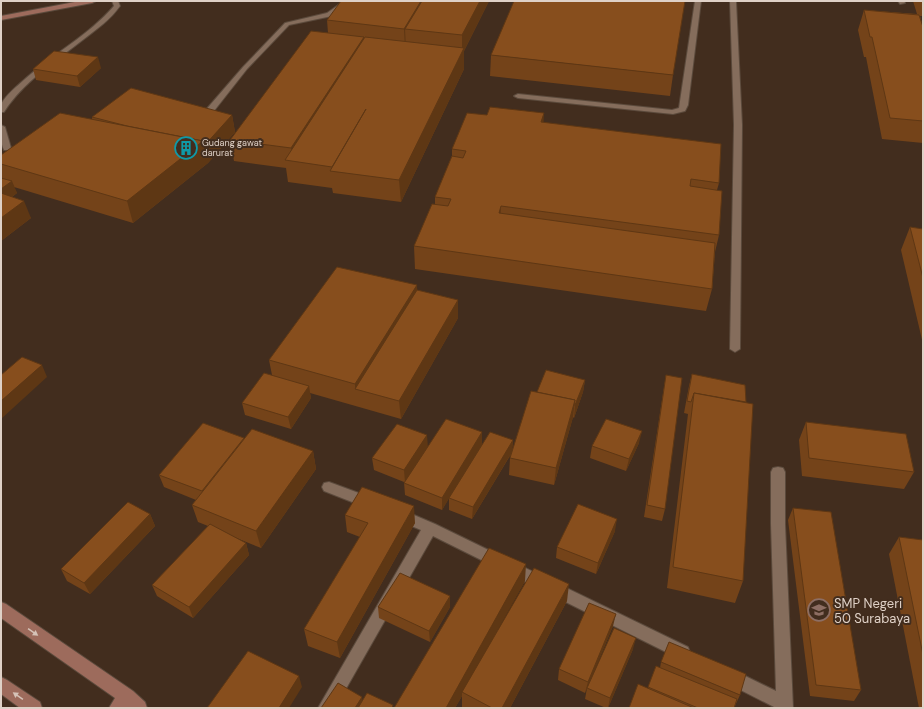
<svg xmlns="http://www.w3.org/2000/svg" width="924" height="709" font-family="'DM Sans',sans-serif">
	<rect width="100%" height="100%" fill="#422d1e"/>
	<g fill="none" stroke-linecap="round" stroke-linejoin="round">
		<g stroke="#5b4a3c" stroke-width="2">
			<g id="lane">
				<path d="M112,1H118L120,6C110,20 97,29 84,39C56,61 23,82 4,112H1V104C7,94 16,87 25,79C53,54 89,35 114,6Z"/>
				<path d="M344,1H351L345,8L332,16L289,25L247,69L210,116H204V112L243,67L285,23L327,13Z"/>
				<path d="M695,1H701L688,105L685,111L673,114L518,98L514,96L518,94L672,110L679,108Z"/>
				<path d="M730,1H736L742,125L740,349L735,352L730,349L734,125Z"/>
				<path d="M898,1H904L905,3L900,4Z"/>
				<path d="M1,125L5,127L11,148L10,150H4C0,142 1,133 1,125Z"/>
			</g>
		</g>
		<g stroke="#5b4a3c" stroke-width="2">
			<g id="street">
				<path d="M778,467L783,468L785,472V524L793,708H776L723,681L721,676L723,671L729,668L776,691L771,524V472L773,468Z"/>
				<path d="M329,482L375,499L377,503L375,507L370,509L324,491L322,487L324,483Z"/>
				<path d="M400,509L435,524L688,647L690,652L688,657L682,659L676,657L433,536L335,708H318L421,530L395,519L393,515L395,511Z"/>
			</g>
		</g>
		<g stroke="#5b4a3c" stroke-width="2">
			<g id="secondary">
				<path d="M80,1H96L92,3L1,20V16Z"/>
				<path d="M1,602L6,604L133,691L145,702L147,708H109L115,698L1,618Z"/>
				<path d="M1,677L7,680L40,702L42,708H20L1,694Z"/>
			</g>
		</g>
		<use href="#lane" fill="#856d5c" fill-rule="evenodd"/>
		<use href="#street" fill="#856d5c" fill-rule="evenodd"/>
		<use href="#secondary" fill="#9d6b5c" fill-rule="evenodd"/>
	</g>
	<g fill="#744319">
		<path d="M489,1L464,51V69L401,202L333,193L332,188L288,182L286,168L234,161L230,140L328,33L327,20Z"/>
		<path d="M913,1H923V16H920L923,27V143L882,139L866,57H864L858,30L864,10L917,14Z"/>
		<path d="M491,55L673,75L670,96L490,76Z"/>
		<path d="M101,68L80,87L36,80L33,69Z"/>
		<path d="M232,115L235,132L208,163L133,223L14,187L17,193L12,197L31,218L1,241V155L92,119V117Z"/>
		<path d="M544,122L719,183L717,190L719,235L715,252L712,289L706,311L415,269L414,246L435,205V197L452,156V149Z"/>
		<path d="M910,227L923,229V344L901,250Z"/>
		<path d="M417,290L458,300V318L401,419L310,393L311,398L291,429L245,415L242,403L272,375L269,360Z"/>
		<path d="M692,374L743,581L735,603L667,588L688,414L684,413L689,386Z"/>
		<path d="M666,375L665,509L662,521L644,517L664,387Z"/>
		<path d="M585,380L583,392L574,418L573,417L554,485L509,475L510,458L511,454L472,519L449,510V498L442,510L405,495L404,482L374,470L372,458L427,447L482,432V445L513,440L512,450L537,392Z"/>
		<path d="M806,422L914,472L904,489L802,476L799,440Z"/>
		<path d="M244,439L313,451L316,469L261,548L234,537L246,543L249,555L193,618L157,596L152,585L208,526L198,522L192,505L196,500L164,487L159,475Z"/>
		<path d="M639,443L626,471L590,458L592,446Z"/>
		<path d="M793,508L861,690L854,701L810,696L788,520Z"/>
		<path d="M150,514L155,526L90,594L67,581L61,569Z"/>
		<path d="M345,515L415,523L340,658L308,646L304,629L360,537L347,532Z"/>
		<path d="M615,531L596,574L556,558L557,547Z"/>
		<path d="M899,537L923,540V708H919L889,554Z"/>
		<path d="M525,581L497,630L567,601L510,708H462V696L455,708H394Z"/>
		<path d="M450,596V607L430,642L379,618L378,607Z"/>
		<path d="M613,626L585,693L558,680L559,669Z"/>
		<path d="M633,649L608,708H606L585,699L587,688Z"/>
		<path d="M661,662L740,695L734,708H629L648,688L656,666L660,668Z"/>
	</g>
	<g fill="#5e3714">
		<path d="M421,1H433L405,29L406,48L405,49L404,29Z"/>
		<path d="M480,1H489L464,51V69L401,202L399,180L462,52V35Z"/>
		<path d="M364,37L366,58L293,161L291,148Z"/>
		<path d="M98,57L101,68L80,87L77,76Z"/>
		<path d="M544,113L543,135L541,122Z"/>
		<path d="M232,115L235,132L208,163L133,223L127,201Z"/>
		<path d="M12,181L17,193L1,205V189Z"/>
		<path d="M24,201L31,218L1,241V218Z"/>
		<path d="M501,206L500,228L499,213Z"/>
		<path d="M417,285L418,308L355,389V384Z"/>
		<path d="M458,300V318L401,419L399,401Z"/>
		<path d="M42,365L47,377L1,419V401Z"/>
		<path d="M585,380L583,392L574,418L575,405Z"/>
		<path d="M309,386L311,398L291,429L288,417Z"/>
		<path d="M575,400L573,417L554,485L556,468Z"/>
		<path d="M642,431L639,443L626,471L629,459Z"/>
		<path d="M482,432V445L442,510V498Z"/>
		<path d="M427,435L428,448L405,482L404,470Z"/>
		<path d="M513,440L512,452L472,519L473,507Z"/>
		<path d="M313,451L316,469L261,548L256,531Z"/>
		<path d="M414,506L415,523L340,658L337,642Z"/>
		<path d="M150,514L155,526L90,594L84,583Z"/>
		<path d="M617,519L615,531L596,574L598,563Z"/>
		<path d="M246,543L249,555L193,618L189,607Z"/>
		<path d="M526,564L525,581L463,693L462,692V696L455,708H446Z"/>
		<path d="M569,584L567,601L510,708H502Z"/>
		<path d="M450,596V607L430,642L429,631Z"/>
		<path d="M616,614L613,626L585,693L588,682Z"/>
		<path d="M636,638L633,649L608,708L610,698Z"/>
		<path d="M299,676L302,687L289,708H279Z"/>
		<path d="M362,697L364,707V708H355Z"/>
	</g>
	<g fill="#874e1d" stroke="#5e3714">
		<path d="M341,1H421L404,29L327,20Z"/>
		<path d="M422,1H480L462,35L405,29Z"/>
		<path d="M514,1H685L673,75L491,55Z"/>
		<path d="M864,10L919,15L923,27V121L890,118L872,37H870Z"/>
		<path d="M311,31L364,37L291,148L230,140Z"/>
		<path d="M365,37L464,48L399,180L330,171L366,109L332,167L285,160Z"/>
		<path d="M54,51L98,57L77,76L33,69Z"/>
		<path d="M131,88L232,115L204,146L203,141L127,126L92,117Z"/>
		<path d="M490,107L544,113L541,122L721,144L719,183L691,179L690,186L722,191L719,235L501,206L499,213L715,243L712,289L414,246L432,204L448,206L451,199L435,197L452,156L463,158L466,151L452,149L467,113L487,115Z"/>
		<path d="M60,113L203,141L127,201L1,164V155Z"/>
		<path d="M1,178L12,181L1,189Z"/>
		<path d="M1,193L24,201L1,218Z"/>
		<path d="M910,227L923,229V278Z"/>
		<path d="M337,267L417,285L355,384L269,360Z"/>
		<path d="M417,290L458,300L399,401L355,389Z"/>
		<path d="M22,357L42,365L1,401V375Z"/>
		<path d="M546,370L585,380L575,405H574L575,400L537,392Z"/>
		<path d="M264,373L309,386L288,417L242,403Z"/>
		<path d="M692,374L745,385L746,402L694,393L691,402L687,401Z"/>
		<path d="M666,375L682,378L665,509L647,505Z"/>
		<path d="M531,391L575,400L556,468L510,458Z"/>
		<path d="M694,393L753,404L743,581L673,567Z"/>
		<path d="M446,419L482,432L442,498L404,483Z"/>
		<path d="M606,419L642,431L629,459L592,446Z"/>
		<path d="M806,422L906,434L914,472L809,458Z"/>
		<path d="M203,423L244,438L202,491L159,475Z"/>
		<path d="M397,424L427,435L404,470L372,458Z"/>
		<path d="M252,429L313,451L256,531L192,505Z"/>
		<path d="M490,432L513,440L473,507L449,498Z"/>
		<path d="M362,487L414,506L337,642L304,629L368,523L345,515Z"/>
		<path d="M128,502L150,514L84,583L61,569Z"/>
		<path d="M578,504L617,519L598,563L557,547Z"/>
		<path d="M793,508L831,512L861,690L816,685Z"/>
		<path d="M210,524L246,543L189,607L152,585Z"/>
		<path d="M899,537L923,540V655Z"/>
		<path d="M489,548L526,564L446,708H394Z"/>
		<path d="M534,568L569,584L502,708H492L462,692Z"/>
		<path d="M400,573L450,596L429,631L378,607Z"/>
		<path d="M589,603L616,614L588,682L559,669Z"/>
		<path d="M614,628L636,638L610,698L587,688Z"/>
		<path d="M669,642L746,674L740,695L661,662Z"/>
		<path d="M248,651L299,676L279,708H207Z"/>
		<path d="M656,666L737,699L734,708H698L648,687Z"/>
		<path d="M338,683L362,697L355,708H321Z"/>
		<path d="M638,684L694,708H629Z"/>
		<path d="M367,693L393,705L392,708H358Z"/>
	</g>
	<defs><path id="oneway-solid" d="M-6-.8H1V-3.2L6.5 0L1 3.2V.8H-6Z"/></defs>
	<g fill="#d5c2b7">
		<use href="#oneway-solid" transform="translate(33 632) rotate(35)"/>
		<use href="#oneway-solid" transform="translate(18 696) rotate(-145)"/>
	</g>
	<defs>
		<g id="building-ring" transform="scale(1.15)"><circle r="9.5" fill="#422d1e" stroke="#0f9aa8" stroke-width="1.5"/><path d="M-4-6H4V6H1V3H-1V6H-4ZM-2.5-4.3h1.7v1.8h-1.7ZM.8-4.3h1.7v1.8H.8ZM-2.5-1h1.7V.8h-1.7ZM.8-1h1.7V.8H.8Z" fill="#0f9aa8"/></g>
		<g id="school-ring" transform="scale(1.15)"><circle r="9.5" fill="#422d1e" stroke="#8d6e63" stroke-width="1.5"/><path d="M0-5L7-2L0 1L-7-2ZM-4 1L0 2.5L4 1V4Q0 6-4 4Z" fill="#8d6e63"/></g>
	</defs>
	<g fill-rule="evenodd">
		<use href="#building-ring" x="186" y="148"/>
		<use href="#school-ring" x="819" y="610"/>
	</g>
	<g text-anchor="middle" dominant-baseline="central" stroke-width="4" stroke-linejoin="round" paint-order="stroke">
		<g font-size="9" fill="#dfd1c7" stroke="#422d1e" text-anchor="start">
			<text x="202" y="143">Gudang gawat<tspan x="202" dy="10">darurat</tspan></text>
		</g>
		<g font-size="13" fill="#dfd1c7" stroke="#422d1e" text-anchor="start">
			<text x="834" y="603">SMP Negeri<tspan x="834" dy="15">50 Surabaya</tspan></text>
		</g>
	</g>
	<rect width="924" height="709" fill="none" stroke="#dfd1c7" stroke-width="4"/>
</svg>
